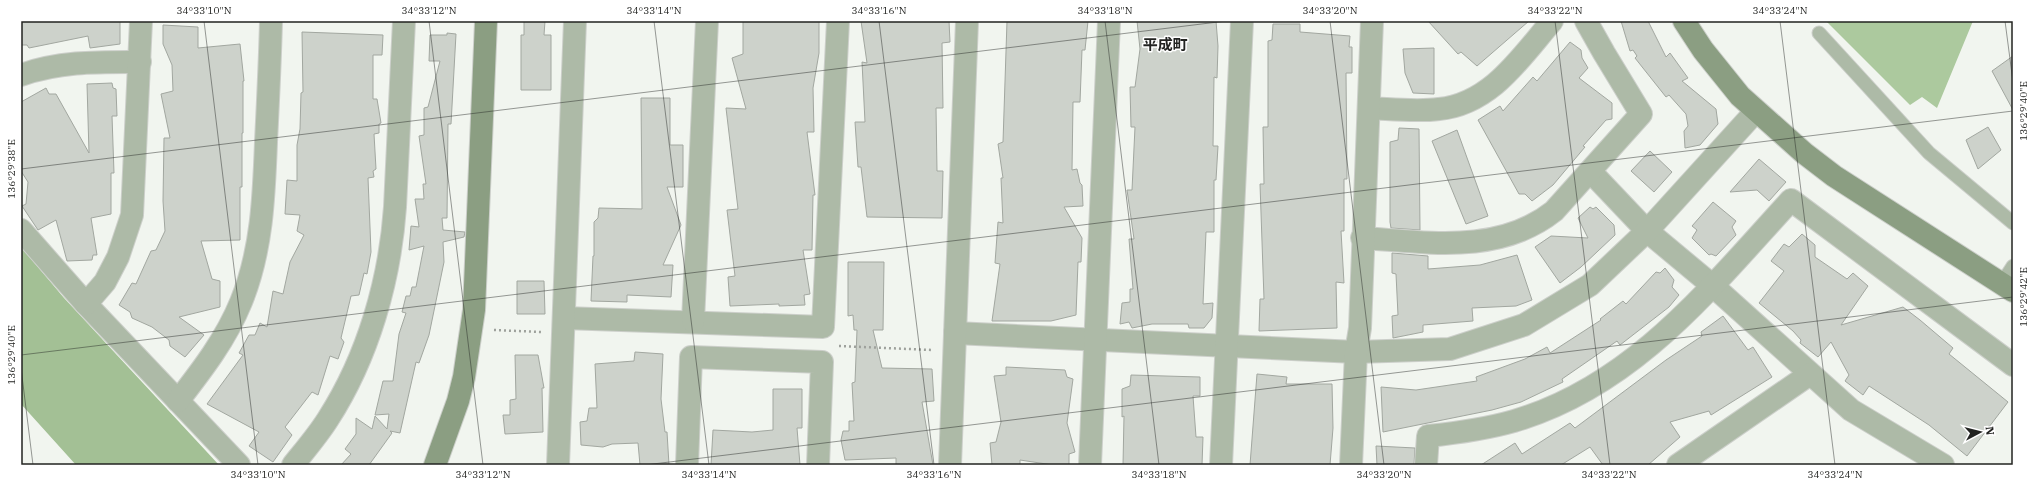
<svg xmlns="http://www.w3.org/2000/svg" width="2034" height="486" font-family="'IBM Plex Serif','Noto Sans JP',serif">
	<rect width="100%" height="100%" fill="#f1f5ef"/>
	<path fill="#a3c095" d="M21,247L64,298L219,465H76L21,404Z"/>
	<path fill="#acc99e" d="M1826,21H1973L1937,108L1922,97L1910,105Z"/>
	<g fill="#cdd2cb" stroke="#a2a7a0">
		<path d="M21,21H120V44L90,48L88,36L29,48L27,45H21Z"/>
		<path d="M524,21H545L544,35H551V90H521V35H524Z"/>
		<path d="M743,21H819V53L813,88L814,132H807L815,195H813L812,250H803L810,294L804,295L805,305L779,306V304L730,306L728,277L735,276L727,210L738,209L726,108L746,109L732,58L743,54Z"/>
		<path d="M861,21H949L950,42L942,43L943,108H936L937,171H943L942,218L867,217L861,167H858L855,122H865L862,62L867,63Z"/>
		<path d="M1007,21H1088L1085,50H1082L1080,102H1073L1072,170L1077,169L1080,183L1082,185L1083,206L1064,207L1082,238L1081,262H1078L1076,315L1051,321H992L1000,264L995,263L998,222L1003,223L1001,178H1003L998,144L1003,142Z"/>
		<path d="M1137,21H1216L1218,46L1217,78L1214,77L1213,146H1218L1216,180H1214V232H1206L1203,304L1213,303L1212,318L1204,328H1189L1188,324H1152L1132,328L1129,322L1120,324L1122,303L1130,302V289H1133L1129,239H1134L1127,190H1132L1135,127H1131L1130,87H1135L1140,49Z"/>
		<path d="M1428,21H1529L1477,66L1461,52L1458,54Z"/>
		<path d="M1621,21H1648L1666,57L1670,53L1688,78L1682,81L1716,109L1718,124L1700,145L1685,148L1684,131L1688,126L1686,114L1669,95L1666,97L1635,58L1637,56L1633,50L1630,51Z"/>
		<path d="M1273,24H1300V32L1350,36L1349,47H1352V73H1346L1347,179H1344V231H1341L1344,283L1336,282L1337,328L1259,331L1260,299H1264L1260,184H1264L1263,127H1268V41L1272,40Z"/>
		<path d="M163,25L198,27V48L240,44L244,81H243V133H242V187H240V240L201,241L212,279L220,281V307L179,317L204,335L185,357L170,346L169,340L152,327L132,318L130,312L119,305L132,283L136,284L151,251L156,250L165,231L163,201L164,138H170L161,94L173,91L172,65L163,44Z"/>
		<path d="M302,32L383,35L382,55H373V99H377L381,123L379,124V133L374,134L376,169L373,171L374,177L368,178L371,252L367,274L364,273L359,295L351,296L341,338L344,342L338,359L330,356L318,395L312,392L285,427L292,435L273,462L249,446L259,432L207,404L243,355L239,353L249,335H255L260,323L267,327L273,291L283,294L290,262L304,235L297,231L300,215L285,214L287,180L297,181V145L300,129L301,93L303,92Z"/>
		<path d="M447,33L456,34L451,124H448L447,218H442L443,230L465,232L464,237L443,242L444,262L429,335L419,363L416,362L400,433L390,431L392,433L369,465H341L351,454L345,449L356,434V418L372,429L375,416L387,429L389,414L375,415L383,381H393L399,334L406,313L402,312L406,296H410L412,287H416L424,246L409,250L411,226L419,227L415,199H424L423,184H426L419,136L424,135V108L428,107L440,61H429L430,35H447Z"/>
		<path d="M1570,42L1581,50L1582,58L1588,68L1579,78L1612,103V119L1606,120L1583,146L1585,147L1553,185L1532,201L1525,194H1519L1478,120L1500,106L1503,111L1533,77L1537,81Z"/>
		<path d="M1434,48V94L1413,93L1405,73L1403,49Z"/>
		<path d="M2013,56V110L1992,71Z"/>
		<path d="M112,83L113,88L116,89L117,116H112L114,173H111V214L91,218L97,255H93L92,260L67,261L56,220L38,230L22,206L26,204L28,182L21,171V102L46,88L49,94H56L89,153L87,84Z"/>
		<path d="M641,98H670V145H683V187H667L681,225L663,265H673L671,297L627,295V302L591,301L593,256H594V222L598,218L599,208L642,209Z"/>
		<path d="M1988,127L2001,150L1978,169L1966,140Z"/>
		<path d="M1399,128L1419,129L1420,230L1391,228L1390,222V142L1398,140Z"/>
		<path d="M1457,130L1488,216L1466,224L1432,141Z"/>
		<path d="M1650,151L1672,172L1654,192L1631,171Z"/>
		<path d="M1759,159L1786,182L1769,201L1757,190L1730,192Z"/>
		<path d="M1713,202L1736,221L1732,227L1736,235L1716,256L1711,254L1709,255L1692,238L1697,230L1692,226Z"/>
		<path d="M1590,207L1593,209L1596,207L1614,225L1615,235L1581,267L1560,283L1535,247L1551,236L1588,238L1578,218Z"/>
		<path d="M1802,234L1815,245V257L1847,279L1853,273L1868,286L1841,325L1903,307L1920,320L1953,348L1949,354L2008,402L1967,456L1929,425L1869,386L1863,395L1845,381L1849,375L1831,342L1818,357L1800,343L1801,340L1793,331L1759,303L1784,271L1771,261L1784,244L1789,247Z"/>
		<path d="M1392,253L1428,256V269L1480,265L1517,255L1532,300L1516,306L1472,308L1473,321L1423,325V332L1393,338L1392,316L1398,315L1396,274L1392,273Z"/>
		<path d="M848,262H884L883,330H873L882,368L932,369L934,401L922,402L933,465H896V458L845,460L841,440L843,431H849V421H854L852,383L855,382L857,330H854L853,315L848,316Z"/>
		<path d="M1665,268L1674,280L1672,287L1679,295L1669,307L1620,345L1617,341L1562,379L1563,382L1521,402L1492,410L1383,432L1381,387L1416,390L1477,381L1476,377L1525,359L1547,347L1550,353L1601,320L1600,319L1623,301L1626,304L1656,272L1660,273Z"/>
		<path d="M517,281H544L545,314H517Z"/>
		<path d="M1723,316L1748,350L1753,347L1772,377L1711,415L1709,411L1670,422L1680,437L1648,465H1603L1590,447L1561,465H1481L1515,443L1522,454L1570,423L1575,428L1666,360L1702,336L1701,332Z"/>
		<path d="M635,352L663,354L661,399L665,432H667L669,465H640L638,443L612,444L603,447L581,445L580,422L587,421L589,408H597L595,364L634,361Z"/>
		<path d="M515,355H538L544,388H542L543,432L505,434L503,415H510V400L516,399Z"/>
		<path d="M1006,367L1065,370L1067,377L1073,379L1067,423L1075,452L1069,454V465H1053L1020,460V465H992L990,443L996,442L1001,422L994,376L1006,375Z"/>
		<path d="M1257,374L1287,377L1286,384H1332L1333,428L1330,465H1250Z"/>
		<path d="M1131,375L1200,377V396H1193L1196,437H1203L1202,465H1123L1124,416L1122,417V389L1130,386Z"/>
		<path d="M773,389H802V428H797L800,465H711L713,430L752,432L773,430Z"/>
		<path d="M1376,446L1415,448L1414,465H1377Z"/>
	</g>
	<g fill="none" stroke-linecap="round" stroke-linejoin="round">
		<g stroke="#cccfca" stroke-width="15">
			<g id="lane">
				<path d="M1819,33L1929,153L2013,223"/>
				<path d="M2002,283L2013,266"/>
			</g>
		</g>
		<g stroke="#cccfca" stroke-width="24">
			<g id="street">
				<path d="M21,75C60,61 99,62 140,62"/>
				<path d="M1369,108C1392,109 1416,112 1439,109C1491,104 1521,57 1552,21"/>
				<path d="M1591,172L1647,231L1713,286L1851,410L1943,465"/>
				<path d="M21,230L86,304L239,465"/>
				<path d="M1362,238C1427,242 1499,255 1554,211L1641,114L1604,53L1586,21"/>
				<path d="M86,304L105,282L118,257L132,215L141,21"/>
				<path d="M564,318L823,327L838,21"/>
				<path d="M693,321L707,21"/>
				<path d="M955,333L1356,352L1450,349L1524,325L1590,285L1647,231L1756,111"/>
				<path d="M178,401C202,370 226,339 241,302C262,251 264,196 266,142C268,102 270,61 271,21"/>
				<path d="M293,465C305,450 318,435 328,419C368,357 390,280 395,207L404,21"/>
				<path d="M558,465L575,21"/>
				<path d="M687,465L691,357L822,362L818,465"/>
				<path d="M950,465L967,21"/>
				<path d="M1090,465L1109,21"/>
				<path d="M1221,465L1242,21"/>
				<path d="M1351,465L1356,352L1360,328L1372,21"/>
				<path d="M1426,465L1428,436C1457,433 1486,429 1514,421C1634,386 1710,288 1791,200L2013,365"/>
				<path d="M1678,465L1810,374"/>
			</g>
		</g>
		<g stroke="#cccfca" stroke-width="24">
			<g id="secondary">
				<path d="M1684,21L1703,50L1740,96L1804,153L1834,176L2013,291"/>
				<path d="M435,465L458,401L464,377L474,310L486,21"/>
			</g>
		</g>
		<g stroke="#9ea19c" stroke-width="2.5" stroke-dasharray="2 3" stroke-linecap="butt">
			<path d="M494,330L541,332"/>
			<path d="M839,346L932,350"/>
		</g>
		<use href="#lane" stroke="#adbaa7" stroke-width="13"/>
		<use href="#street" stroke="#adbaa7" stroke-width="22"/>
		<use href="#secondary" stroke="#8b9e82" stroke-width="22"/>
	</g>
	<path fill="none" stroke="#222321" stroke-width="1" stroke-opacity="0.45" d="M204,21L258,465M429,21L483,465M654,21L709,465M879,21L934,465M1105,21L1159,465M1330,21L1384,465M1555,21L1610,465M1780,21L1835,465M2005,21L2013,82M21,169L1226,21M21,355L2013,111M21,368L33,465M645,465L2013,297"/>
	<g text-anchor="middle" dominant-baseline="central" stroke-width="3" stroke-linejoin="round" paint-order="stroke">
		<g font-size="15" font-weight="bold" fill="#222321" stroke="#fff">
			<text x="1165" y="44">平成町</text>
		</g>
	</g>
	<rect width="2034" height="486" fill="none" stroke="#ffffff" stroke-width="44"/>
	<g transform="translate(1980 432) rotate(83)" stroke="#ffffff" stroke-width="3" paint-order="stroke">
	<path d="M0-3L7 15L0 10L-7 15Z" fill="#222321"/>
	<text y="-6" font-size="11" font-weight="bold" text-anchor="middle" fill="#222321">N</text>
	</g>
	<rect x="22" y="22" width="1990" height="442" fill="none" stroke="#222321" stroke-width="1.5"/>
	<g font-size="10" text-anchor="middle" fill="#222321">
		<text x="204" y="14">34°33'10"N</text>
		<text x="429" y="14">34°33'12"N</text>
		<text x="654" y="14">34°33'14"N</text>
		<text x="879" y="14">34°33'16"N</text>
		<text x="1105" y="14">34°33'18"N</text>
		<text x="1330" y="14">34°33'20"N</text>
		<text x="1555" y="14">34°33'22"N</text>
		<text x="1780" y="14">34°33'24"N</text>
		<text transform="translate(2023 111) rotate(-90)" y="4">136°29'40"E</text>
		<text transform="translate(11 169) rotate(-90)" y="4">136°29'38"E</text>
		<text transform="translate(2023 297) rotate(-90)" y="4">136°29'42"E</text>
		<text transform="translate(11 355) rotate(-90)" y="4">136°29'40"E</text>
		<text x="258" y="478">34°33'10"N</text>
		<text x="483" y="478">34°33'12"N</text>
		<text x="709" y="478">34°33'14"N</text>
		<text x="934" y="478">34°33'16"N</text>
		<text x="1159" y="478">34°33'18"N</text>
		<text x="1384" y="478">34°33'20"N</text>
		<text x="1609" y="478">34°33'22"N</text>
		<text x="1835" y="478">34°33'24"N</text>
	</g>
</svg>
